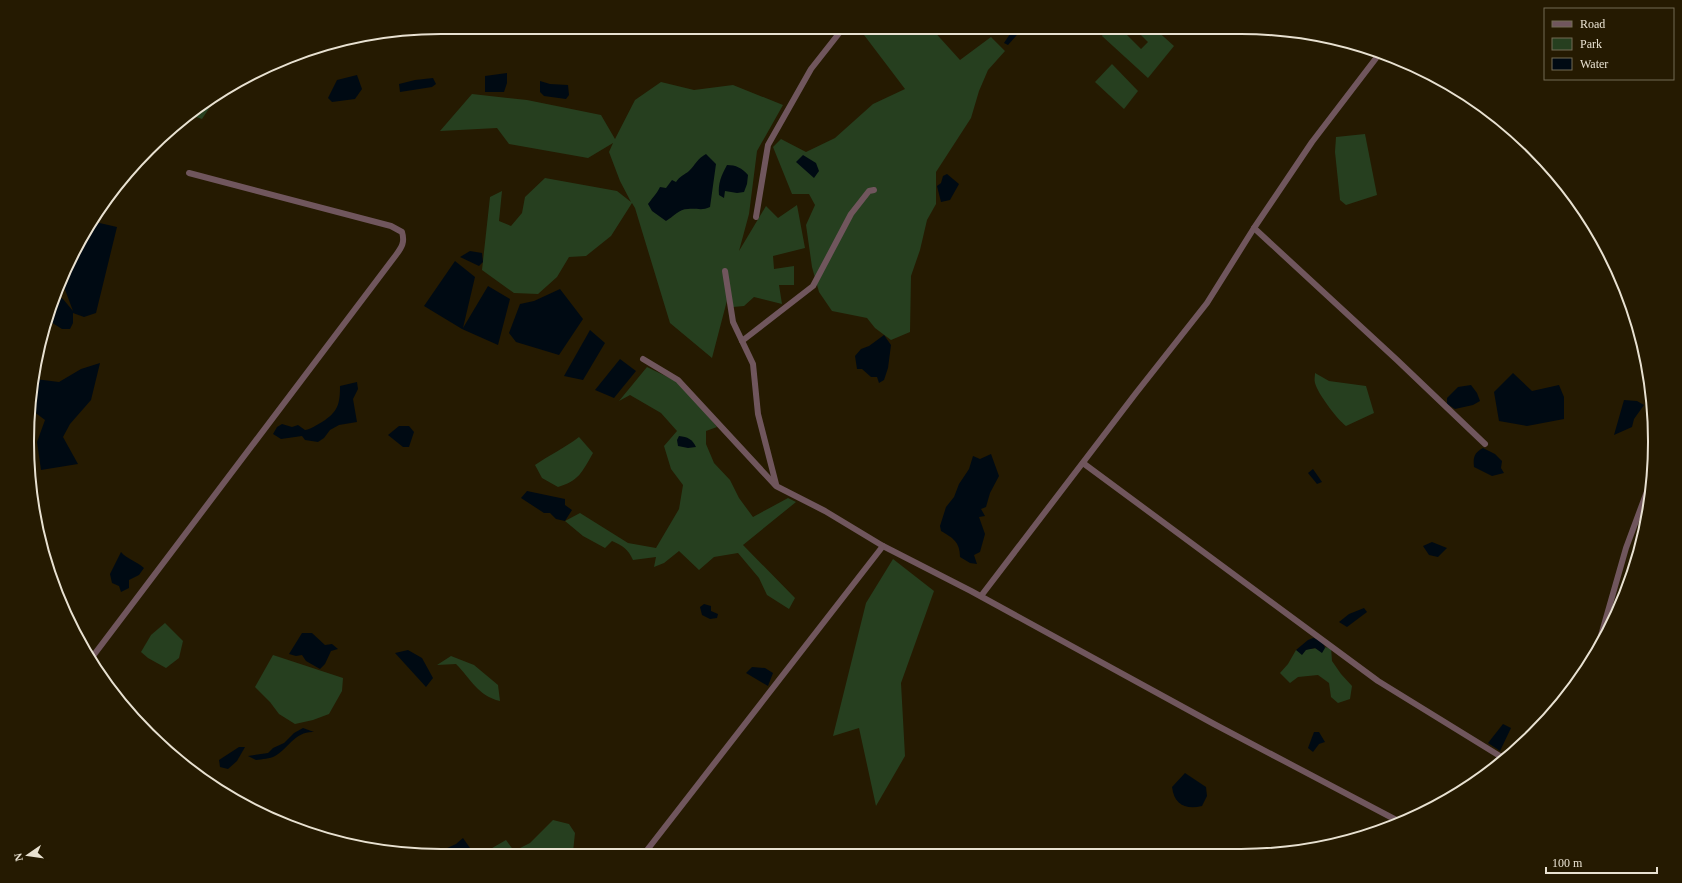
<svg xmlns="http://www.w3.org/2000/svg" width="1682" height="883" font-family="Georgia,serif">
	<rect width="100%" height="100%" fill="#251a01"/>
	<g fill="#263f1f">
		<path d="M858,27L931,28L960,60L991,37L1005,51L988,70L979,91L971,118L936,172V204L927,220L920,250L911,276L910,332L891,340L875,328L867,318L832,311L819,292L812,267L806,225L815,205L809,194H792L773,147L781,139L806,152L835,138L873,104L905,89Z"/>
		<path d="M1106,28H1120L1141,49L1148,42L1134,28H1154L1174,46L1148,78L1102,36Z"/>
		<path d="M1112,64L1138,91L1124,109L1095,82Z"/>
		<path d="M661,82L694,90L733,85L783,105L757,151L749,214L739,251L766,206L778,218L797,205L805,248L773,256L774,269L794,266V285H779L782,304L754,297L744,306L733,307L730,289L712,358L670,323L635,208L632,203L611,236L586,256L569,257L557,277L538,294L514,293L482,270L490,197L502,191L499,221L511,226L522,213L525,197L545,178L617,191L631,202L620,181L609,152L613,143L588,158L509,144L497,128L440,131L472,94L527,100L601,115L615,139L635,100Z"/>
		<path d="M212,97L216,98L202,119L187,114Z"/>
		<path d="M1365,134L1377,195L1346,205L1340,200L1335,152L1336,137Z"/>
		<path d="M647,367L682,384L717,427L706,431V444L714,463L730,480L739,498L753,517L788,498L796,502L743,545L795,598L789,609L767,595L759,578L738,553L714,557L699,570L679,551L664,563L654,567L656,557L633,560C628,549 623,546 612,541L605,548L583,536L565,521L580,513L628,543L656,548L679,509L683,485L671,469L664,446L677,431L661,413L630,395L619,401Z"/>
		<path d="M1315,373L1329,381L1366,386L1374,413L1346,426C1337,419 1318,394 1315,383C1314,380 1315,376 1315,373Z"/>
		<path d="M579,437L593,453C582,472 579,481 558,487L542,478L535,465C549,455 565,448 579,437Z"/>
		<path d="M893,559L934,591L901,683L905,756L876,806L859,728L833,736L866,603Z"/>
		<path d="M165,623L183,641L179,658L166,668L148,658L141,652L151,635Z"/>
		<path d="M1331,647L1332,661L1341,674L1352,686L1350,699L1338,703L1331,697L1329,683L1318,675L1298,677L1290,683L1280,673L1288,664L1296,650Z"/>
		<path d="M273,655L343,678L342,691L329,714L313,720L295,724L279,714L270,702L255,687Z"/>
		<path d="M451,656L474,665L498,685L500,701C478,696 471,679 456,664L437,665Z"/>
		<path d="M553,820L569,824L575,833L573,852L571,855H480L506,840L514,851L530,843Z"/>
	</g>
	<g fill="#000a13">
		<path d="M1014,28H1023L1008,45L1004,43Z"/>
		<path d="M507,73V83L504,92H485V76Z"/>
		<path d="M357,75L362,89L355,99L332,102L328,98L337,80Z"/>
		<path d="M433,78L436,84L432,87L400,92L399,84L415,80Z"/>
		<path d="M540,81L550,84L568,85L569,95L566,99L544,96L540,92Z"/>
		<path d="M706,154L716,164L710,207C702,211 697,208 688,209C679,209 673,217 666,221L652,211L648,204C652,198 656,195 660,187L666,188L672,180L676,182C680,176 684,175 689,171C695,165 698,158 706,154Z"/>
		<path d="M803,155L816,163L819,171L814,178L796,162Z"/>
		<path d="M727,165C736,165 742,168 748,175L747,184L744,192L737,193L725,191L724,198L719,195C718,183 721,176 727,165Z"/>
		<path d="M947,174L959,184L950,200L941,202L937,186L941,183L943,176Z"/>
		<path d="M91,221L117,227L96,313L84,317L73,313V323L70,329H62L46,319L55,295L63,299L73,311L64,287L56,290Z"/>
		<path d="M470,251L482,253L483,262L479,266L460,257Z"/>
		<path d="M455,261L475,277L463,328L488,286L510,299L498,345L462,329L424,306Z"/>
		<path d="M560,289L583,319L559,355L516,342L509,333L520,304L534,301Z"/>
		<path d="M590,330L605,343L583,380L564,376Z"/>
		<path d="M884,335L891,345L888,368L884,380L879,383L877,377H871L862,369H857L855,356L861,349L869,346Z"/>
		<path d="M620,359L636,371L614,398L595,390Z"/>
		<path d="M100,363L91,400L70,424L63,437L78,464L41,470L37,442L45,420L29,408L33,383L35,379L59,382L81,369Z"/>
		<path d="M1513,373L1532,391L1559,385L1564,397V419L1527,426L1499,421L1494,392Z"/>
		<path d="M357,382L358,389L353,399L357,422L339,425L330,430L324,438L318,442L305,440L302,436L281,439L273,434L277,427L282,424L292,427L298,425L305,430C312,429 316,425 322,422C338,412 340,404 340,386Z"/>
		<path d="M1471,385L1477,393L1480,401L1473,405L1455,409L1447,404V398L1458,387Z"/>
		<path d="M1624,400L1637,401L1644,405L1634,419L1632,427L1614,435Z"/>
		<path d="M399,426H409L414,432L409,447H403L388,435Z"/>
		<path d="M679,436C688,437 692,439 696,447L688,448L678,446L677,440Z"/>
		<path d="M1483,448L1495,454L1502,461L1501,468L1504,473L1492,476L1474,467C1473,457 1474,453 1483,448Z"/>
		<path d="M991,454L999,476L990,493L986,507L981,509L985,516L979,517L985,534L980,552L974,555L977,564L970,563L960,557C960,542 953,538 941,531L940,526L946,507L954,497L959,484L969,469L973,456L980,459Z"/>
		<path d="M1313,469L1322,482L1317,484L1308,473Z"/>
		<path d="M527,491L565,499V505L572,510L565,521L556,519L550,513H544L521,498Z"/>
		<path d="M1432,542L1447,548L1438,557L1429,555L1423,546Z"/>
		<path d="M121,552C127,559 136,561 144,568L139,575L129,580V588L121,592L119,586L112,583L110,574Z"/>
		<path d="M704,604L711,606V611L718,614L717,618L710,619L702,615L700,607Z"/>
		<path d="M1364,608L1367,612L1347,627L1339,622L1349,614Z"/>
		<path d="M302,633H312L325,645L332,644L338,649L331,651L325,664L320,669L306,661L302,655L296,656L289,654Z"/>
		<path d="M1313,638L1322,640L1325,648L1322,653L1315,648L1306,650L1302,655L1296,650L1308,640Z"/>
		<path d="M408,650L422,658L433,678L426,687L395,653Z"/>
		<path d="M752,667L765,668L773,673L768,686L746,673Z"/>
		<path d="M1503,724L1511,728L1500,751L1488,743Z"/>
		<path d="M303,728L314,732C295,731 289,748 275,756C270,759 262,759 256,760L248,756L268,753L273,748L284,743L294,733Z"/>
		<path d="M1314,732H1319L1325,742L1319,744L1313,752L1308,748Z"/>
		<path d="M239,747H245L237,761L228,769L220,767L219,760Z"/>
		<path d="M1185,773L1206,787L1207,796L1202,806C1185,810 1174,804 1172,787Z"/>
		<path d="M463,838L470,848L467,855H448L445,849L456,844Z"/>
	</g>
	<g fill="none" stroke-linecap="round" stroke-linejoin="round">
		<g stroke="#70565d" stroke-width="6">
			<path d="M756,217L768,145L811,69L844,27"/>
			<path d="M1254,228L1397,360L1485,444"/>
			<path d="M725,271L733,322L753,364L758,414L776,484"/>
			<path d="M742,341L813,286L851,214L869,191L874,190"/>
			<path d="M643,359L678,380L776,486L825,511L883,546L971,591L1214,724L1402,823"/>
			<path d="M1083,463L1378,681L1503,758"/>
			<path d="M981,596L1136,393L1207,303L1254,228L1312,142L1380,53"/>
			<path d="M1598,646L1626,548L1652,478"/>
			<path d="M90,660L396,255C402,247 405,242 402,232L391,226L189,173"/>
			<path d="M644,854L883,546"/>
		</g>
	</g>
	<path d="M0 0H1682V883H0ZM441 34H1241A407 407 0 0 1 1648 441V442A407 407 0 0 1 1241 849H441A407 407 0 0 1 34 442V441A407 407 0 0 1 441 34Z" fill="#251a01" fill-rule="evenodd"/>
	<path fill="none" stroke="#e8e1d1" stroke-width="2" d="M441 34H1241A407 407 0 0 1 1648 441V442A407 407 0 0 1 1241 849H441A407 407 0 0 1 34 442V441A407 407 0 0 1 441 34Z"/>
	<rect x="1544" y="8" width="130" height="72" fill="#251a01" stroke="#736a54"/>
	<rect x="1552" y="21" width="20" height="6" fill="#70565d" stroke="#736a54"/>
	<text x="1580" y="28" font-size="12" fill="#e8e1d1">Road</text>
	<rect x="1552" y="38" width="20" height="12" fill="#263f1f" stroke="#736a54"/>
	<text x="1580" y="48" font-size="12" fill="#e8e1d1">Park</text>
	<rect x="1552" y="58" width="20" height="12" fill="#000a13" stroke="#736a54"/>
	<text x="1580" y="68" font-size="12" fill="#e8e1d1">Water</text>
	<g transform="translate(28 855) rotate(257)" stroke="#251a01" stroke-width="3" paint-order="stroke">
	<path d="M0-3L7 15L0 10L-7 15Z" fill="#e8e1d1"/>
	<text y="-6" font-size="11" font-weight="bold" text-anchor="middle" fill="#e8e1d1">N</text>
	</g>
	<path d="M1546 867v6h111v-6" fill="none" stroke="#e8e1d1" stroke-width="2"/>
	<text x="1552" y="867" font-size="12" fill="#e8e1d1" stroke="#251a01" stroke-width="3" paint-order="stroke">100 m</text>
</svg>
